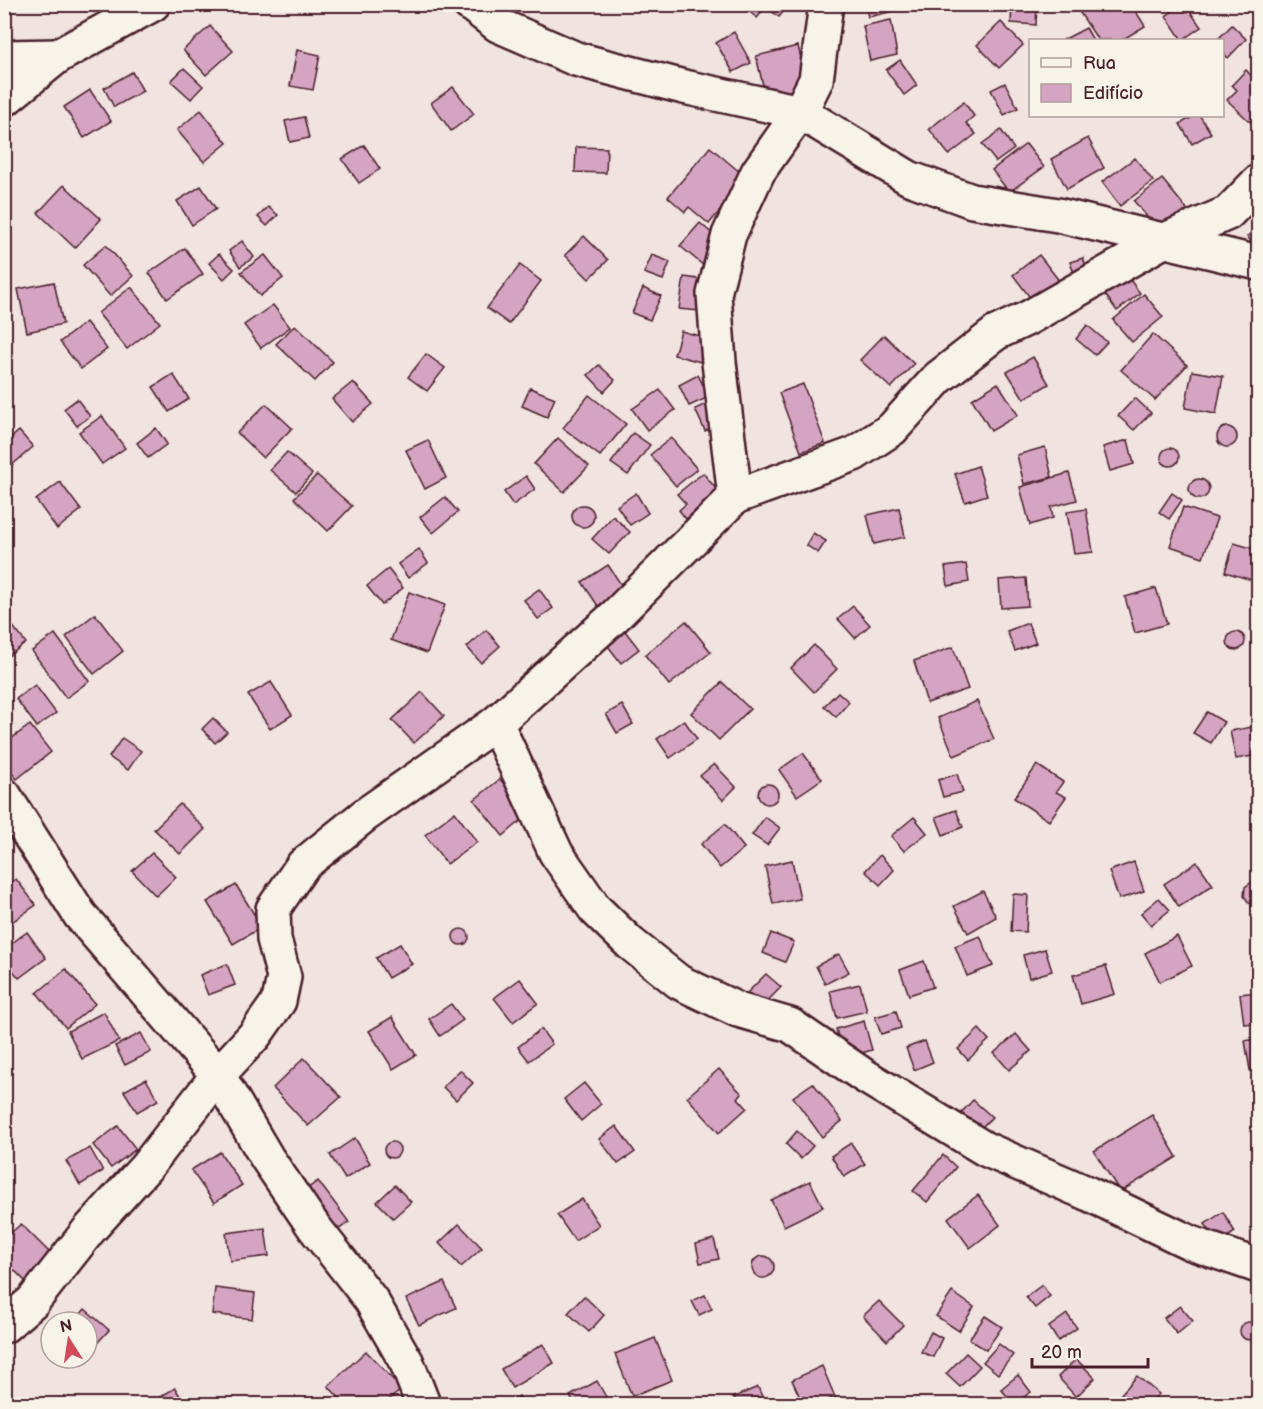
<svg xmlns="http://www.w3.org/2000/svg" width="1263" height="1409" font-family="'Balsamiq Sans',sans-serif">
	<rect width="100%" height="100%" fill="#f0e3e0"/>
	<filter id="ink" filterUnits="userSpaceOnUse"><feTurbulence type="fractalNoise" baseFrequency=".0167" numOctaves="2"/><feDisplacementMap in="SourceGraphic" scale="12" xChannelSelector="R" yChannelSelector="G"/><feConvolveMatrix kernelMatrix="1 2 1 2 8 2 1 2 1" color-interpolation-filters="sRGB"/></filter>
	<g filter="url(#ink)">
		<g fill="#d5a4c2" stroke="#4a1f2b" stroke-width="1.5">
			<path d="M740,4H790L779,17L766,7L757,18Z"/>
			<path d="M865,4H897L898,10L868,17Z"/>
			<path d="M1012,4H1037L1036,25L1011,23Z"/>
			<path d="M1094,4H1131L1145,26L1122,40H1098L1080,13Z"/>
			<path d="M1182,4H1185L1201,27L1182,40L1166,16Z"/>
			<path d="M891,20L897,55L870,61L863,26Z"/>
			<path d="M1001,22L1023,45L999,68L977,45Z"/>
			<path d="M1232,25L1246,39L1228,58L1222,52V40H1217Z"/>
			<path d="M210,26L233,51L206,75L183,50Z"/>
			<path d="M1086,28L1093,40H1063Z"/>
			<path d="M734,32L751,63L733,72L716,43Z"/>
			<path d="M798,46L808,87L766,98L756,56Z"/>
			<path d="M297,50L320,55L313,90L290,86Z"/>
			<path d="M900,60L917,85L904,95L886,70Z"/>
			<path d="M184,68L203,86L191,99L171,81Z"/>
			<path d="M1246,70L1258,83V113L1250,122L1227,100L1237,90L1232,85Z"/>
			<path d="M132,72L143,91L114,107L104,88Z"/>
			<path d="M1005,83L1018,108L1004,115L991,90Z"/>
			<path d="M453,87L474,114L451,131L431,103Z"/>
			<path d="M90,90L111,121L84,138L64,107Z"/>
			<path d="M964,102L974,116L966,123L976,134L949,155L929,129Z"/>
			<path d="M201,110L227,143L204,162L177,130Z"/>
			<path d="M1194,116H1200L1211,133L1192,144L1180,124Z"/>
			<path d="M304,117L309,138L290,142L285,121Z"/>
			<path d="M1001,130L1014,149L996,162L982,144Z"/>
			<path d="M1088,138L1104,168L1067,189L1051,159Z"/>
			<path d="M1026,144L1044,167L1009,192L992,170Z"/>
			<path d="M364,145L380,169L359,183L342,159Z"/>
			<path d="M576,147L607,148L606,173L575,172Z"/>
			<path d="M710,147L747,178L709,224L689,207L685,212L668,197Z"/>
			<path d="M1135,158L1153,181L1120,206L1102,182Z"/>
			<path d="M1162,179L1190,213L1162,235L1134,201Z"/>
			<path d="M64,185L101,219L75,248L38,213Z"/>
			<path d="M201,186L216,209L192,225L177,201Z"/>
			<path d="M268,207L278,215L267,226L258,217Z"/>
			<path d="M700,223L723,243L704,266L680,246Z"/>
			<path d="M1258,225V248L1247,237Z"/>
			<path d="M584,236L608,260L589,279L565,255Z"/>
			<path d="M242,241L254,257L240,267L229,251Z"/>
			<path d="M106,245L133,276L110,296L83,265Z"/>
			<path d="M185,248L203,274L167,299L149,273Z"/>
			<path d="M219,254L234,269L224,279L209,263Z"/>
			<path d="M265,255L283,278L260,296L241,272Z"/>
			<path d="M652,255L670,262L663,280L644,273Z"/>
			<path d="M1039,255L1064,287L1038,308L1013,275Z"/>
			<path d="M1083,258L1087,269L1074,273L1070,262Z"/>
			<path d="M520,265L541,281L509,324L487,308Z"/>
			<path d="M1127,276L1140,293L1117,311L1104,293Z"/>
			<path d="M684,277L705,280L700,311L679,309Z"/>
			<path d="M54,282L63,324L27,332L18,289Z"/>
			<path d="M131,287L160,323L127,349L98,313Z"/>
			<path d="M643,288L661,296L650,320L632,313Z"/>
			<path d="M1144,294L1163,317L1132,342L1113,320Z"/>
			<path d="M273,305L290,327L261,348L244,325Z"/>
			<path d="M86,322L107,349L81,369L60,342Z"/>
			<path d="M295,325L333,362L315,381L276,344Z"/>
			<path d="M1087,325L1107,342L1095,355L1076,339Z"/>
			<path d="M681,331L707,338L701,362L674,355Z"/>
			<path d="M1153,334L1187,365L1155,400L1121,370Z"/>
			<path d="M884,335L914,364L891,388L860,360Z"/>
			<path d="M426,354L445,368L427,391L408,377Z"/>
			<path d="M1033,357L1049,384L1024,399L1007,372Z"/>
			<path d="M599,365L615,380L604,392L588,375Z"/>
			<path d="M1192,371L1223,376L1216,414L1185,408Z"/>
			<path d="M173,374L189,399L169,412L153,387Z"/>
			<path d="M698,375L709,397L689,406L679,385Z"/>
			<path d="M353,382L373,404L352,422L332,399Z"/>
			<path d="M998,383L1018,415L991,431L972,399Z"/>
			<path d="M803,384L825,443L801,452L779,393Z"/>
			<path d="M530,388L555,398L547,417L522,406Z"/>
			<path d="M660,390L675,410L647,430L632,409Z"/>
			<path d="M589,395L626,424L600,456L563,428Z"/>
			<path d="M1135,398L1151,413L1134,430L1118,416Z"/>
			<path d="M77,399L90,416L77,426L64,409Z"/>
			<path d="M715,400L724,423L705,431L695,409Z"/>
			<path d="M266,404L292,428L263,458L237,433Z"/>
			<path d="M102,416L125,448L102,464L79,432Z"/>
			<circle cx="1227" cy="437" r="10"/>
			<path d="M156,428L167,444L148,458L137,443Z"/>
			<path d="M19,431L33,447L11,466L4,458V444Z"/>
			<path d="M633,433L650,445L628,475L611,463Z"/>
			<path d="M558,438L589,466L564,492L534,464Z"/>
			<path d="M671,438L697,469L676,486L650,455Z"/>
			<path d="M428,440L446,478L425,489L406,450Z"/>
			<path d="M1128,440L1134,464L1110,471L1103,447Z"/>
			<path d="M1045,447L1052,477L1024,484L1017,455Z"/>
			<circle cx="1170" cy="457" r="9"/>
			<path d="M287,452L312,474L296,492L270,470Z"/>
			<path d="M978,466L987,495L965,502L955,474Z"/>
			<path d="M703,473L718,491L686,519L679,510L686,504L677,494Z"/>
			<path d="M1069,473L1077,500L1051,507L1053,518L1030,525L1020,487Z"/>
			<path d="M317,475L352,506L328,531L294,498Z"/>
			<path d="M526,476L535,489L513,505L504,492Z"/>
			<circle cx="1199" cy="489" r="10"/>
			<path d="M60,482L81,510L57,529L36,500Z"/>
			<path d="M636,493L648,513L630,525L617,506Z"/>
			<path d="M1172,493L1182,500L1169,519L1159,512Z"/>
			<path d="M445,497L458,512L433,533L420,517Z"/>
			<circle cx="583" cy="516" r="11"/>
			<path d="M1183,507L1217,518L1203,557L1170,546Z"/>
			<path d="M899,508L905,537L874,544L867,515Z"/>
			<path d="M1086,509L1093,552L1074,554L1067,512Z"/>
			<path d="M1255,515H1258V543H1257Z"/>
			<path d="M613,516L630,532L609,554L592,539Z"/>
			<path d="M813,533L826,541L818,553L806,545Z"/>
			<path d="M1234,543L1258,550V582L1225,572Z"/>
			<path d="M419,549L428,563L408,578L398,564Z"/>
			<path d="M966,564L969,582L948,586L945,567Z"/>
			<path d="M608,565L624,589L598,606L582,582Z"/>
			<path d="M388,569L403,588L382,605L367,586Z"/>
			<path d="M1026,578L1028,606L1001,608L999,580Z"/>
			<path d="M1156,588L1167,624L1135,633L1125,597Z"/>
			<path d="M539,589L553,608L538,619L524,600Z"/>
			<path d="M409,592L445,605L427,653L391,640Z"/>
			<path d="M853,606L870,625L855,638L838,619Z"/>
			<path d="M95,614L123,651L94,674L66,637Z"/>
			<path d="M4,615L26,643L4,659Z"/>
			<path d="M686,621L711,652L669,685L645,655Z"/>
			<path d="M1028,623L1036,643L1015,651L1007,631Z"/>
			<path d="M622,627L639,649L621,663L604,641Z"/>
			<path d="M486,630L500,646L481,663L467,647Z"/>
			<circle cx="1236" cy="641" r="9"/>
			<path d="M55,634L89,681L66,698L32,651Z"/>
			<path d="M814,645L837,669L814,692L791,668Z"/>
			<path d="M953,647L968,689L927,703L914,661Z"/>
			<path d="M271,682L292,715L270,729L248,695Z"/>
			<path d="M722,682L750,709L719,740L691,713Z"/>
			<path d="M35,685L56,713L37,727L16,699Z"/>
			<path d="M422,692L444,716L414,743L392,720Z"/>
			<path d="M838,692L849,702L836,717L824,706Z"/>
			<path d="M977,701L994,739L954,756L938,718Z"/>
			<path d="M622,705L633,724L617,733L606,714Z"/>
			<path d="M1207,712L1224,722L1211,743L1193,733Z"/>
			<path d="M213,718L227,732L215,743L202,729Z"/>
			<path d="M684,720L697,739L670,758L657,739Z"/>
			<path d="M30,725L51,752L17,779L4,763V744Z"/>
			<path d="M1258,726V755L1236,759L1230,731Z"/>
			<path d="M122,738L141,751L128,770L109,757Z"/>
			<path d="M803,753L822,779L797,796L779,770Z"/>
			<path d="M714,764L736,787L723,800L700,776Z"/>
			<path d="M1037,765L1063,782L1056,792L1066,797L1049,821L1014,798Z"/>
			<path d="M957,774L963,792L943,797L938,780Z"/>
			<path d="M500,779L528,815L503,836L474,800Z"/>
			<circle cx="768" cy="794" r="10"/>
			<path d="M180,804L205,829L180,854L154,829Z"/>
			<path d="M956,810L963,827L943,835L936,817Z"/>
			<path d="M455,812L477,842L447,864L425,835Z"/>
			<path d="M765,817L780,828L767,845L752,835Z"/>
			<path d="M914,817L927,833L904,851L891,836Z"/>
			<path d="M725,824L744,848L720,868L701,844Z"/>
			<path d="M152,853L176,877L156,896L132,871Z"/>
			<path d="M880,855L894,870L880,885L865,871Z"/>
			<path d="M792,860L800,899L773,904L765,866Z"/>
			<path d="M1134,862L1144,891L1119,899L1109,871Z"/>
			<path d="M1197,862L1213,885L1179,907L1164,884Z"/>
			<path d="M16,879L36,905L9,924L4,918V887Z"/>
			<path d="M1252,882H1258V904L1249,903L1244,896L1245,887Z"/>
			<path d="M236,885L262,927L233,944L207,902Z"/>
			<path d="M983,891L996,917L968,933L954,906Z"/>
			<path d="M1013,894L1028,895L1026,932L1011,931Z"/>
			<path d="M1159,898L1170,910L1151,925L1141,913Z"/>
			<circle cx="461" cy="937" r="8"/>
			<path d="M27,932L46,958L19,978L4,960V949Z"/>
			<path d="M771,933L794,942L785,962L763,953Z"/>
			<path d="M980,936L993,966L967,976L955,946Z"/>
			<path d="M1177,936L1192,966L1160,982L1145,953Z"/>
			<path d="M400,944L412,964L388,978L376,958Z"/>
			<path d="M1045,949L1052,971L1029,978L1023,955Z"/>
			<path d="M839,954L849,972L825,984L816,966Z"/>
			<path d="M924,961L933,987L909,995L900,970Z"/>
			<path d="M227,964L235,985L208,995L200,975Z"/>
			<path d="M1106,966L1115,994L1081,1004L1073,975Z"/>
			<path d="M66,969L95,1004L66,1028L37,993Z"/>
			<path d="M766,974L781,987L760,1009L746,994Z"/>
			<path d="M520,979L538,1003L513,1022L494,998Z"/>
			<path d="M860,984L867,1011L837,1018L830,991Z"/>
			<path d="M1258,992V1023L1244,1024L1240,994Z"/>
			<path d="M451,1004L463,1020L440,1036L429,1019Z"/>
			<path d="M896,1011L901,1028L881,1034L875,1017Z"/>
			<path d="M104,1012L119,1041L82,1059L68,1031Z"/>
			<path d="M392,1017L416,1055L393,1069L369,1031Z"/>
			<path d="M864,1021L872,1050L844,1058L836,1029Z"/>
			<path d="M541,1029L552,1044L529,1061L518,1047Z"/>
			<path d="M979,1029L989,1040L968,1060L958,1049Z"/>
			<path d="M141,1033L151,1052L125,1065L115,1046Z"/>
			<path d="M1016,1034L1031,1051L1009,1070L994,1053Z"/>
			<path d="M1258,1038V1069L1250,1070L1245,1041Z"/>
			<path d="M925,1041L933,1062L914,1070L906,1048Z"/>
			<path d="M304,1058L341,1097L308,1126L273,1088Z"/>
			<path d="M719,1069L742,1094L738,1098L747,1108L719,1133L687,1097Z"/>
			<path d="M460,1070L473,1083L456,1100L443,1087Z"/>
			<path d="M146,1079L158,1100L137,1112L124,1091Z"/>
			<path d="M584,1083L601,1104L581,1121L564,1099Z"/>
			<path d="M813,1083L842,1121L822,1137L793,1097Z"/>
			<path d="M973,1100L992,1117L978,1131L960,1114Z"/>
			<path d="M1152,1115L1177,1157L1120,1192L1094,1151Z"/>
			<path d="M118,1126L136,1149L111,1168L93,1145Z"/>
			<path d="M616,1126L635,1152L618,1164L599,1139Z"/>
			<path d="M797,1131L813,1146L801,1159L786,1144Z"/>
			<path d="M355,1138L370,1163L345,1179L330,1155Z"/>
			<circle cx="392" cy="1150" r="8"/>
			<path d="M851,1143L865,1164L844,1177L831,1156Z"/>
			<path d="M90,1148L103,1171L80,1185L66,1161Z"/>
			<path d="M220,1152L242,1185L214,1203L191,1170Z"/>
			<path d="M943,1155L956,1167L927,1202L913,1191Z"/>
			<path d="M318,1181L349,1222L331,1235L300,1194Z"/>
			<path d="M810,1181L823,1207L784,1226L771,1200Z"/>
			<path d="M395,1185L411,1202L393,1218L377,1202Z"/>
			<path d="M978,1195L1000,1225L970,1248L948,1218Z"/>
			<path d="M582,1199L599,1225L575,1241L557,1215Z"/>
			<path d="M1223,1212L1235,1232L1218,1243L1205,1224Z"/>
			<path d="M21,1224L52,1255L25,1281L4,1260V1239Z"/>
			<path d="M459,1224L482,1248L461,1267L439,1243Z"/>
			<path d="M265,1228L269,1256L230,1261L226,1233Z"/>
			<path d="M714,1239L719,1259L700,1263L696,1244Z"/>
			<circle cx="763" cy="1267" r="11"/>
			<path d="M444,1282L456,1308L419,1325L406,1299Z"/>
			<path d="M1042,1285L1050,1296L1035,1308L1026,1297Z"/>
			<path d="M215,1288L255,1293L252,1319L212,1314Z"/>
			<path d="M952,1292L974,1307L959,1331L936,1316Z"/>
			<path d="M705,1295L712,1309L699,1315L692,1301Z"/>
			<path d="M584,1296L604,1315L589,1332L568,1313Z"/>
			<path d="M879,1301L903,1325L887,1341L863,1316Z"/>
			<path d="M1180,1306L1193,1321L1177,1334L1164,1318Z"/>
			<path d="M85,1309L109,1330L89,1352L87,1350V1322H74Z"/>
			<path d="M1067,1314L1077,1328L1058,1341L1049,1327Z"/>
			<path d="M985,1316L1002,1327L986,1350L969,1339Z"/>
			<circle cx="1249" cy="1331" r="9"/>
			<path d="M931,1332L942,1338L933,1357L921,1352Z"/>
			<path d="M655,1338L672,1380L632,1396L615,1354Z"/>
			<path d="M543,1344L554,1363L512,1388L501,1369Z"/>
			<path d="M999,1344L1013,1355L998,1374L983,1362Z"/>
			<path d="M366,1351L402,1389L384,1404H345L328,1386Z"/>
			<path d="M966,1353L980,1366L960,1387L946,1374Z"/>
			<path d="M1076,1359L1095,1378L1076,1397L1058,1377Z"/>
			<path d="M822,1366L835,1397L819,1404H803L792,1380Z"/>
			<path d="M1018,1375L1031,1392L1014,1404L1001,1389Z"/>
			<path d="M1137,1376L1159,1394L1149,1404H1133L1121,1394Z"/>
			<path d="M597,1381L610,1404H574L570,1396Z"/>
			<path d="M758,1387L765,1404H737L734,1397Z"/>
			<path d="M175,1388L185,1404H148Z"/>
			<path d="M519,1396L524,1404H505Z"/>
		</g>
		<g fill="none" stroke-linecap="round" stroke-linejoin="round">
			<g stroke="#4a1f2b" stroke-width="38">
				<g id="minor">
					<path d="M470,4L498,25L576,59L684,87L800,112L909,178L972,201L1058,215L1258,263"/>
					<path d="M4,57L58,56"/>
					<path d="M4,100L58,56L153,4"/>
					<path d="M735,497L719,362L714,294L729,235L758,172L800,112L816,80L826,4"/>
					<path d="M496,723L556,853L595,909L630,943L679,982L738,1010L790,1025L863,1075L985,1149L1089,1194L1191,1243L1258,1266"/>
					<path d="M4,795L80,915L218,1075L267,1158L314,1227L371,1300L407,1363L423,1404"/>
					<path d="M4,1326L33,1301L89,1230L147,1166L218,1075L255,1035L279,1001L284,977L274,939L273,909L303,865L365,815L496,723L614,617L735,497L854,454L892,429L938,378L996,333L1028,318L1165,240L1228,213L1258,182"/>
				</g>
			</g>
			<use href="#minor" stroke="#f7f3e8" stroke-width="33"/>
		</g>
	</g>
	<rect width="1263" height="1409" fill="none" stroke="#f7f3e8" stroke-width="24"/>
	<rect x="12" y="12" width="1239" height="1385" fill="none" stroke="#4a1f2b" stroke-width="2" filter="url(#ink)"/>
	<rect x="1029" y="39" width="195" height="78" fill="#f7f3e8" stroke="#b29e9c" stroke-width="1.5"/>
	<rect x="1041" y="58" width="30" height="9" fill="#f7f3e8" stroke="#b29e9c" stroke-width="1.5"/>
	<text x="1083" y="69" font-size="18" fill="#4a1f2b">Rua</text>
	<rect x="1041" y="84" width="30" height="18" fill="#d5a4c2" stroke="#b29e9c" stroke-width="1.5"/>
	<text x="1083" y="99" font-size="18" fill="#4a1f2b">Edifício</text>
	<g transform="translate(69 1340) rotate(348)"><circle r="28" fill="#f7f3e8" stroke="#b29e9c" stroke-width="1.5"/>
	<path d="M0-4.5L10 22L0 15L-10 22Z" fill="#d1495b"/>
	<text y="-9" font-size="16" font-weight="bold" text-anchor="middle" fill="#4a1f2b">N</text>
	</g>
	<path d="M1032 1358v9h116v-9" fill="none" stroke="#4a1f2b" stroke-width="3"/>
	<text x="1041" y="1358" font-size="18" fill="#4a1f2b" stroke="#f7f3e8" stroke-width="4.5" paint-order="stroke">20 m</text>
</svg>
